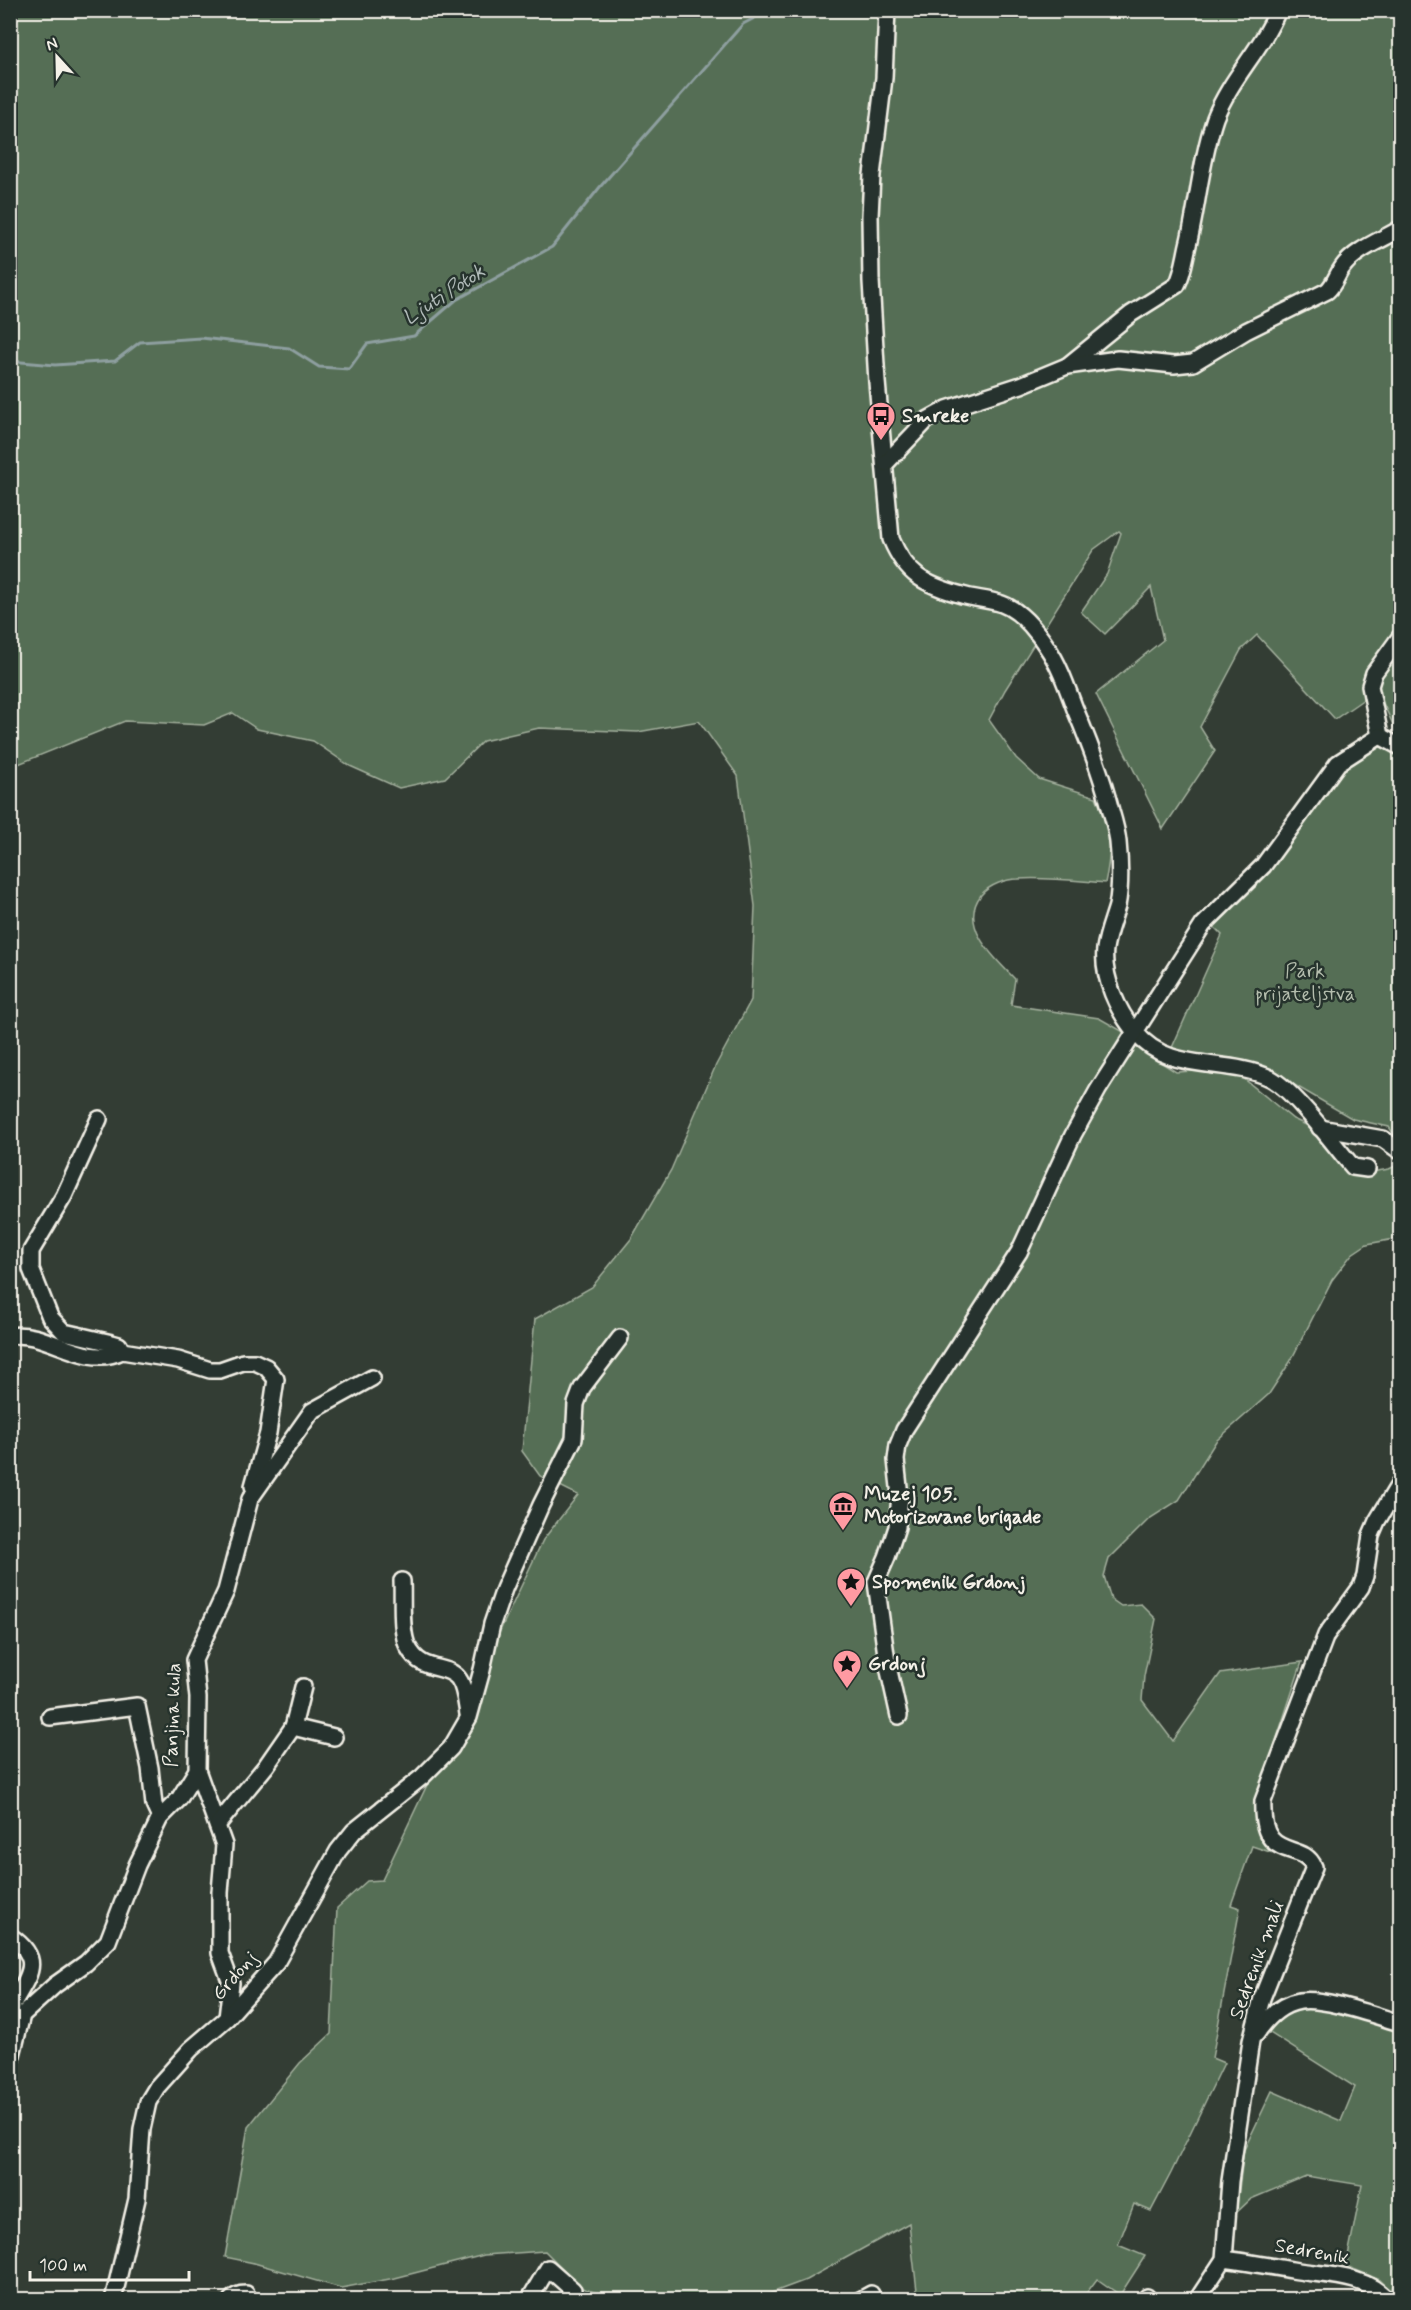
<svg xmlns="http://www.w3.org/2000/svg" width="1411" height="2310" font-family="Mynerve,sans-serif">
	<rect width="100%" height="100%" fill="#333d34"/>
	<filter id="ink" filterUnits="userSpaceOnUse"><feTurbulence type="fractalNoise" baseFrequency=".0167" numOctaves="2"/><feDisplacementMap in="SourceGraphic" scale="12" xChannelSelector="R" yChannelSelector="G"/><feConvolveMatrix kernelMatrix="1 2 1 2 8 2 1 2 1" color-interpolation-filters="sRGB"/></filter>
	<g filter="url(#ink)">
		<g fill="#556e54" stroke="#a4b09e" stroke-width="1.5">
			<path d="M11,11H1400V736L1397,733L1377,690L1335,719L1257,635L1241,650L1200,727L1215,751L1163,829L1096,694L1163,640L1151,587L1105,634L1081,612L1107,574L1121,533L1119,531L1093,550L1005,690L989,720L1016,758L1039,779L1096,797C1111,832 1113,846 1105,883C1077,881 1047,877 1018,879C1006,879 989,885 981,895C958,925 994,958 1015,979L1011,1005L1099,1018L1129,1035L1149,1055L1176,1072L1212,1070L1243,1078L1293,1119L1315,1129L1372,1172L1389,1169L1400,1164V1238L1367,1244L1352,1254L1332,1280L1290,1362L1269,1394L1216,1441L1179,1500L1149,1519L1109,1559L1104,1576L1111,1599L1121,1606L1141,1604L1156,1619L1144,1676L1142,1700L1173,1741L1220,1674L1302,1662L1257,1798C1254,1820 1257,1834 1270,1852L1252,1846L1231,1905L1240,1908L1212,2058L1224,2063L1171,2173L1151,2211L1134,2204L1118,2245L1145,2256L1120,2295L1097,2279L1082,2299H918L909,2223L806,2280L755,2299H615L582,2288L545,2251L484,2255L395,2278L341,2288L254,2263L225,2257L248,2127L300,2063L331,2034L337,1908L367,1881L382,1880L543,1540L578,1495L540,1476L522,1451L535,1319L592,1287L631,1239L671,1170L716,1065L751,1000L755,906L738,776L699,721L638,732L539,728L483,741L445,778L399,788L350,766L313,741L257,729L233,713L204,725L125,721L11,767Z"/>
			<path d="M1380,746L1400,756V1143L1389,1127L1353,1119L1267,1069L1236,1059L1171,1050L1222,935L1212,925L1340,768Z"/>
			<path d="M1302,2004L1400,2027V2266L1391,2291L1380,2280L1346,2266L1362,2185L1306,2176L1251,2199L1236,2213L1244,2150L1272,2091L1341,2121L1355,2087L1262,2028Z"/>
			<path d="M1400,2270V2295L1398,2299L1392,2293Z"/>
		</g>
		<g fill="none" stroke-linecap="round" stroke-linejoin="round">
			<path stroke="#8e9fa0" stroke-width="3" d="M10,361L55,365L115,361L140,342L201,338L289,348L319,367L349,369L367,344L414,336L456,300L552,247L600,187L743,24L770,10"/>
			<g stroke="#f4f1e8" stroke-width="20">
				<g id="minor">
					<path d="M887,10L884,78L872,175L870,216L871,281L877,382L891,539C906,575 925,585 962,595C975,599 989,599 1002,604C1021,611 1036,630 1047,647C1060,666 1067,688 1075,709C1089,742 1102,776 1111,811C1114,821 1117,832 1118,842C1120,862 1121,886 1117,906C1113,920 1107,934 1105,949C1102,977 1118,1012 1136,1033C1169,1074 1226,1057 1270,1078C1295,1091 1333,1144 1353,1167L1367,1169"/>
					<path d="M1067,366L1131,314L1177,285C1183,274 1185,258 1188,245C1198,204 1201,159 1215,118C1230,79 1262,49 1278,10"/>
					<path d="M886,463L927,420L947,409L1021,385L1067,366L1118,359L1174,365L1193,363L1246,331L1327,291C1335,284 1336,276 1342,268C1354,250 1382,240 1400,229"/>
					<path d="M1380,736L1370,686L1374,673L1400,637"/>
					<path d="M1380,736L1400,747"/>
					<path d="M99,1119L64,1196L31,1251V1269L50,1317L64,1332L112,1343L119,1345L122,1351"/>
					<path d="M1320,1128L1383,1139L1400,1151"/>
					<path d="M10,1336C47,1329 83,1370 122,1351L178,1360L210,1370H220L243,1362H255L266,1367L276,1379L268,1433L253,1486"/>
					<path d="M402,1581C403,1598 400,1632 408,1647C422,1674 446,1663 458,1678C465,1687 466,1702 468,1714"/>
					<path d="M899,1716L887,1662L876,1582L887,1557L897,1527L900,1496L896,1460L898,1445L904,1430L1019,1252L1073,1135L1098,1090L1203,925L1263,866L1338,763L1380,736"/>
					<path d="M50,1717L137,1706L150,1768L154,1805L160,1818"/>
					<path d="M293,1727L303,1687"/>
					<path d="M197,1770L224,1845L220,1892V1953L231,1983L227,2018"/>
					<path d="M218,1824L266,1766L293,1727L334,1737"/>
					<path d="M10,1936C47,1961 26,1978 10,2009"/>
					<path d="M1256,2034C1266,2019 1281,2004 1300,2001C1324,1997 1376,2016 1400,2023"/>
					<path d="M10,2063L22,2015L55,1985L86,1963L108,1941L137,1865L160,1818L179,1799L197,1770L198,1698L194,1660L226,1591L250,1499L312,1411L372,1378"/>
					<path d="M1224,2259C1247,2262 1269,2266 1292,2270C1325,2276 1363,2273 1388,2300"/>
					<path d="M113,2300L137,2199L142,2129L148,2102L157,2087L191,2049L227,2018L276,1963L338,1851L354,1831L422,1777L451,1748L469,1717L482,1670L492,1624L504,1589L541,1505L574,1439L576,1404L582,1388L620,1338"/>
					<path d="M231,2300C235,2295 240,2294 246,2294L250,2300"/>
					<path d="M529,2300L548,2268L573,2290"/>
					<path d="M860,2300L871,2294"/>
					<path d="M1145,2300L1147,2297"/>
					<path d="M1197,2300L1224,2259L1230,2181L1251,2041L1262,1998L1314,1867C1303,1839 1260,1865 1263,1801L1326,1635L1361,1587L1365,1576L1371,1535L1377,1521L1400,1483"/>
				</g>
			</g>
			<use href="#minor" stroke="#26332d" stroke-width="15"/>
		</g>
	</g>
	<defs>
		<g id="bus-pin" transform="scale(1.5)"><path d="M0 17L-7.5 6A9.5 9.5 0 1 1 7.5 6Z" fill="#ff9aa2" stroke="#26332d"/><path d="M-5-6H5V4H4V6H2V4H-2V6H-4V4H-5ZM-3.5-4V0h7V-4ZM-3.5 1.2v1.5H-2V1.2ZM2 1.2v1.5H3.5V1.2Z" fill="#111"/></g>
		<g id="museum-pin" transform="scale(1.5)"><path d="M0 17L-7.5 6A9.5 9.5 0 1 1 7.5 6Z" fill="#ff9aa2" stroke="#26332d"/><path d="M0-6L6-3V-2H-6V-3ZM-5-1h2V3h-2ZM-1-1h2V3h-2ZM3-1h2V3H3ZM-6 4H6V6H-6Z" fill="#111"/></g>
		<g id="sight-pin" transform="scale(1.5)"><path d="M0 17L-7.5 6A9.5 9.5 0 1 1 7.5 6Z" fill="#ff9aa2" stroke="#26332d"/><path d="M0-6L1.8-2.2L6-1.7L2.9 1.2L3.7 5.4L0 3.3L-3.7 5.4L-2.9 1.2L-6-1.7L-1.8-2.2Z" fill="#111"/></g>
	</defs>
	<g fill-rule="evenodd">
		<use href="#bus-pin" x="881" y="416"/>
		<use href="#museum-pin" x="843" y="1506"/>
		<use href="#sight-pin" x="851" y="1582"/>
		<use href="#sight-pin" x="847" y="1664"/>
	</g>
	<g text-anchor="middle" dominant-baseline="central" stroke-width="5" stroke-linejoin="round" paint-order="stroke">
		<g font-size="20" font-weight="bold" fill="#f4f1e8" stroke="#26332d" text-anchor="start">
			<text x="902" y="416">Smreke</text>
			<text x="864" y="1494">Muzej 105.<tspan x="864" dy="23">Motorizovane brigade</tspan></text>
			<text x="872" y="1582">Spomenik Grdonj</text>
			<text x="868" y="1664">Grdonj</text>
		</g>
		<g font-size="20" fill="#b4bdad" stroke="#26332d">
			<text x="1305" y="971">Park<tspan x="1305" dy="23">prijateljstva</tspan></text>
		</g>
		<g font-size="20" fill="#f4f1e8" stroke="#26332d">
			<text transform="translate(173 1715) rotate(-88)">Panjina kula</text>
			<text transform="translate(1257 1960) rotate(-70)">Sedrenik mali</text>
			<text transform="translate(235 1976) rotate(-49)">Grdonj</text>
			<text transform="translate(1312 2252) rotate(10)">Sedrenik</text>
		</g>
		<g font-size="21" font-style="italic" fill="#b0bab8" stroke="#26332d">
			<text transform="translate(444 295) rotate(-33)">Ljuti Potok</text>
		</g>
	</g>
	<rect width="1411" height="2310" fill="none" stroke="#26332d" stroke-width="36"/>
	<rect x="18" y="18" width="1375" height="2274" fill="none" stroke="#f4f1e8" stroke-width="2" filter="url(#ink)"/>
	<g transform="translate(57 57) rotate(338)" stroke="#26332d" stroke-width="4.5" paint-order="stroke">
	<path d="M0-4.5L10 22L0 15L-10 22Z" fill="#f4f1e8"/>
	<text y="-9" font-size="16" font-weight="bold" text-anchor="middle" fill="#f4f1e8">N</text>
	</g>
	<path d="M30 2271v9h159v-9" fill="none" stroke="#f4f1e8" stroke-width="3"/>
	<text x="39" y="2271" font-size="18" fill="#f4f1e8" stroke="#26332d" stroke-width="4.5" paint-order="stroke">100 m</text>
</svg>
